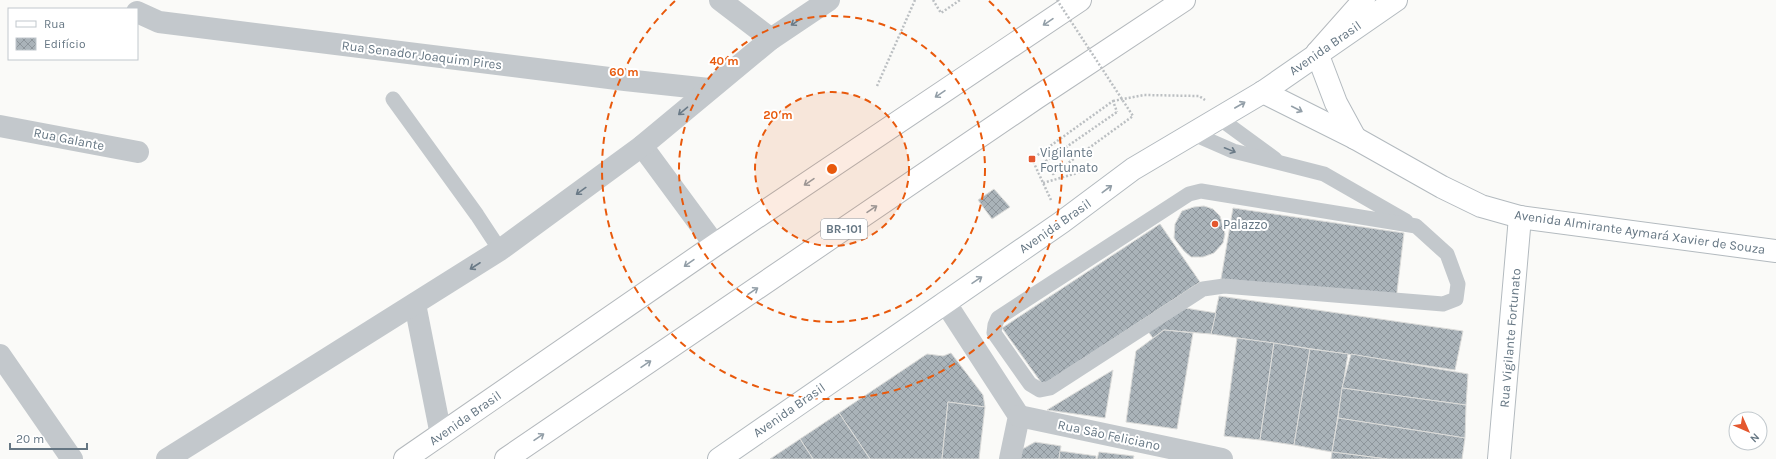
<svg xmlns="http://www.w3.org/2000/svg" width="1776" height="459" font-family="Karla,sans-serif">
	<defs>
		<pattern id="building-cross-hatch" width="8" height="8" patternUnits="userSpaceOnUse"><rect width="8" height="8" fill="#aab3b9"/><path d="M0 0l8 8M0 8l8-8" fill="none" stroke="#8e969c"/></pattern>
	</defs>
	<rect width="100%" height="100%" fill="#fafaf8"/>
	<g fill="url(#building-cross-hatch)" stroke="#dcdcda">
		<path d="M994,189L1010,207L992,219L978,200Z"/>
		<path d="M1204,206L1213,209L1220,216L1225,234L1223,243L1214,253L1203,257H1191L1184,251L1174,238L1175,224L1182,211L1194,207Z"/>
		<path d="M1233,208L1404,233L1396,300L1221,279Z"/>
		<path d="M1160,224L1200,282L1043,385L1002,328Z"/>
		<path d="M1219,296L1463,331L1455,370L1211,334Z"/>
		<path d="M1185,308L1216,313L1211,334L1164,330L1153,338L1140,321Z"/>
		<path d="M1164,330L1193,333L1177,429L1126,422L1136,351Z"/>
		<path d="M1237,338L1274,343L1260,440L1224,436Z"/>
		<path d="M1274,343L1310,349L1294,445L1260,440Z"/>
		<path d="M1310,349L1348,354L1332,452L1294,445Z"/>
		<path d="M951,353L983,395L985,407L948,402L942,459H870L839,413L927,354L943,356Z"/>
		<path d="M1351,354L1468,374L1466,405L1342,388Z"/>
		<path d="M1113,370L1105,418L1047,410Z"/>
		<path d="M1342,388L1466,405L1465,438L1338,418Z"/>
		<path d="M948,402L985,407L979,459H942Z"/>
		<path d="M839,413L870,459H813L800,439Z"/>
		<path d="M1338,418L1465,438L1462,459H1387L1332,452Z"/>
		<path d="M800,439L813,459H770Z"/>
		<path d="M1035,442L1061,446L1059,459H1014V454Z"/>
		<path d="M1060,451L1096,456V459H1059Z"/>
		<path d="M1099,452L1134,456L1133,459H1097Z"/>
		<path d="M1332,452L1387,459H1331Z"/>
	</g>
	<g fill="none" stroke-linecap="round" stroke-linejoin="round">
		<g stroke="#b3babf" stroke-width="24">
			<g id="secondary">
				<path d="M1317,53L1336,103L1355,138"/>
				<path d="M1263,92L1355,138L1442,187L1481,206L1520,217L1776,251"/>
				<path d="M719,459L1062,222L1133,169L1263,92L1396,0"/>
				<path d="M1499,459L1520,217"/>
			</g>
		</g>
		<g stroke="#b4b9bd" stroke-width="24">
			<g id="highway">
				<path d="M1317,53L1364,0"/>
				<path d="M405,459L715,245L1080,0"/>
				<path d="M506,459L1036,98L1184,0"/>
			</g>
		</g>
		<g stroke="#bbbfc2" stroke-width="2.5" stroke-dasharray="2 2" stroke-linecap="butt">
			<path d="M933,0L941,13L960,0"/>
			<path d="M877,86L915,0"/>
			<path d="M1113,101L1144,95L1199,96L1205,100"/>
			<path d="M1043,183L1091,169"/>
			<path d="M1051,200L1032,159L1113,101L1117,112"/>
		</g>
		<g stroke="#c3c8cc" stroke-width="15">
			<path d="M393,99L477,215L500,250"/>
			<path d="M1219,118L1275,159"/>
			<path d="M1194,134L1233,151L1324,174L1406,221"/>
			<path d="M1201,191L1416,226L1447,254L1458,284L1456,299L1443,304L1224,286L1203,289L1050,388L1040,390L1030,384L994,333L995,325L998,318L1189,194Z"/>
		</g>
		<g stroke="#c3c8cc" stroke-width="22">
			<path d="M720,0L771,39"/>
			<path d="M137,12L159,22L625,80L709,89"/>
			<path d="M0,126L138,152"/>
			<path d="M642,146L715,245"/>
			<path d="M945,302L1019,416L1010,459"/>
			<path d="M415,304L441,435"/>
			<path d="M0,355L72,459"/>
			<path d="M1019,416L1222,459"/>
			<path d="M167,459L500,250L642,146L771,39L829,0"/>
		</g>
		<use href="#secondary" stroke="#fff" stroke-width="22"/>
		<use href="#highway" stroke="#fff" stroke-width="22"/>
		<path stroke="#bbbfc2" stroke-width="2.5" stroke-dasharray="2 2" stroke-linecap="butt" d="M1057,0L1133,116L1053,174L1046,161L1117,112"/>
	</g>
	<defs><path id="oneway-shaft" d="M-6 0H5M1.5-3L5.5 0L1.5 3" fill="none" stroke-width="1.6" stroke-linecap="round" stroke-linejoin="round"/></defs>
	<g stroke="#6a7a87">
		<use href="#oneway-shaft" transform="translate(796 22) rotate(146)"/>
		<use href="#oneway-shaft" transform="translate(683 111) rotate(140)"/>
		<use href="#oneway-shaft" transform="translate(1230 150) rotate(22)"/>
		<use href="#oneway-shaft" transform="translate(581 191) rotate(144)"/>
		<use href="#oneway-shaft" transform="translate(475 266) rotate(147)"/>
	</g>
	<g stroke="#939fa8">
		<use href="#oneway-shaft" transform="translate(1048 22) rotate(146)"/>
		<use href="#oneway-shaft" transform="translate(940 94) rotate(146)"/>
		<use href="#oneway-shaft" transform="translate(1240 105) rotate(-30)"/>
		<use href="#oneway-shaft" transform="translate(1297 109) rotate(27)"/>
		<use href="#oneway-shaft" transform="translate(809 182) rotate(146)"/>
		<use href="#oneway-shaft" transform="translate(1107 189) rotate(-37)"/>
		<use href="#oneway-shaft" transform="translate(872 209) rotate(-34)"/>
		<use href="#oneway-shaft" transform="translate(689 263) rotate(145)"/>
		<use href="#oneway-shaft" transform="translate(977 280) rotate(-34)"/>
		<use href="#oneway-shaft" transform="translate(753 291) rotate(-34)"/>
		<use href="#oneway-shaft" transform="translate(646 364) rotate(-34)"/>
		<use href="#oneway-shaft" transform="translate(539 437) rotate(-34)"/>
	</g>
	<circle cx="832" cy="169" r="77" fill="#e8590c" fill-opacity=".12"/>
	<g fill="none" stroke="#e8590c" stroke-width="2" stroke-dasharray="7 5">
		<circle cx="832" cy="169" r="77"/>
		<circle cx="832" cy="169" r="153"/>
		<path d="M989 1A230 230 0 1 1 675 1"/>
	</g>
	<g fill="#e4572e" stroke="#fff" stroke-width="1.5">
		<rect x="1028" y="155" width="8" height="8" rx="2"/>
		<circle cx="1215" cy="224" r="4"/>
	</g>
	<g text-anchor="middle" dominant-baseline="central" stroke-width="4" stroke-linejoin="round" paint-order="stroke">
		<rect fill="#fff" stroke="#939fa8" stroke-width="1" x="821" y="219" width="46" height="20" rx="3"/>
		<g font-size="12" font-weight="bold" fill="#657683">
			<text x="844" y="229">BR-101</text>
		</g>
		<g font-size="13" fill="#657683" stroke="#fff">
			<text transform="translate(1325 48) rotate(-35)">Avenida Brasil</text>
			<text transform="translate(422 55) rotate(7)">Rua Senador Joaquim Pires</text>
			<text transform="translate(69 139) rotate(11)">Rua Galante</text>
			<text transform="translate(1055 226) rotate(-35)">Avenida Brasil</text>
			<text transform="translate(1640 232) rotate(8)">Avenida Almirante Aymará Xavier de Souza</text>
			<text transform="translate(1510 338) rotate(-85)">Rua Vigilante Fortunato</text>
			<text transform="translate(789 410) rotate(-35)">Avenida Brasil</text>
			<text transform="translate(465 418) rotate(-35)">Avenida Brasil</text>
			<text transform="translate(1109 435) rotate(12)">Rua São Feliciano</text>
		</g>
		<g font-size="13" fill="#657683" stroke="#fff" text-anchor="start">
			<text x="1040" y="152">Vigilante<tspan x="1040" dy="15">Fortunato</tspan></text>
			<text x="1223" y="224">Palazzo</text>
		</g>
	</g>
	<circle cx="832" cy="169" r="6" fill="#e8590c" stroke="#fff" stroke-width="2"/>
	<g font-size="12" text-anchor="middle" font-weight="bold" fill="#e8590c" stroke="#fff" stroke-width="4" stroke-linejoin="round" paint-order="stroke">
		<text x="724" y="65">40 m</text>
		<text x="624" y="76">60 m</text>
		<text x="778" y="119">20 m</text>
	</g>
	<rect x="8" y="8" width="130" height="52" fill="#ffffff" stroke="#c1c8cd"/>
	<rect x="16" y="21" width="20" height="6" fill="#ffffff" stroke="#c1c8cd"/>
	<text x="44" y="28" font-size="12" fill="#657683">Rua</text>
	<rect x="16" y="38" width="20" height="12" fill="url(#building-cross-hatch)" stroke="#c1c8cd"/>
	<text x="44" y="48" font-size="12" fill="#657683">Edifício</text>
	<g transform="translate(1748 431) rotate(135)"><circle r="19" fill="#ffffff" stroke="#c1c8cd"/>
	<path d="M0-3L7 15L0 10L-7 15Z" fill="#e4572e"/>
	<text y="-6" font-size="11" font-weight="bold" text-anchor="middle" fill="#657683">N</text>
	</g>
	<path d="M10 443v6h77v-6" fill="none" stroke="#657683" stroke-width="2"/>
	<text x="16" y="443" font-size="12" fill="#657683" stroke="#ffffff" stroke-width="3" paint-order="stroke">20 m</text>
</svg>
